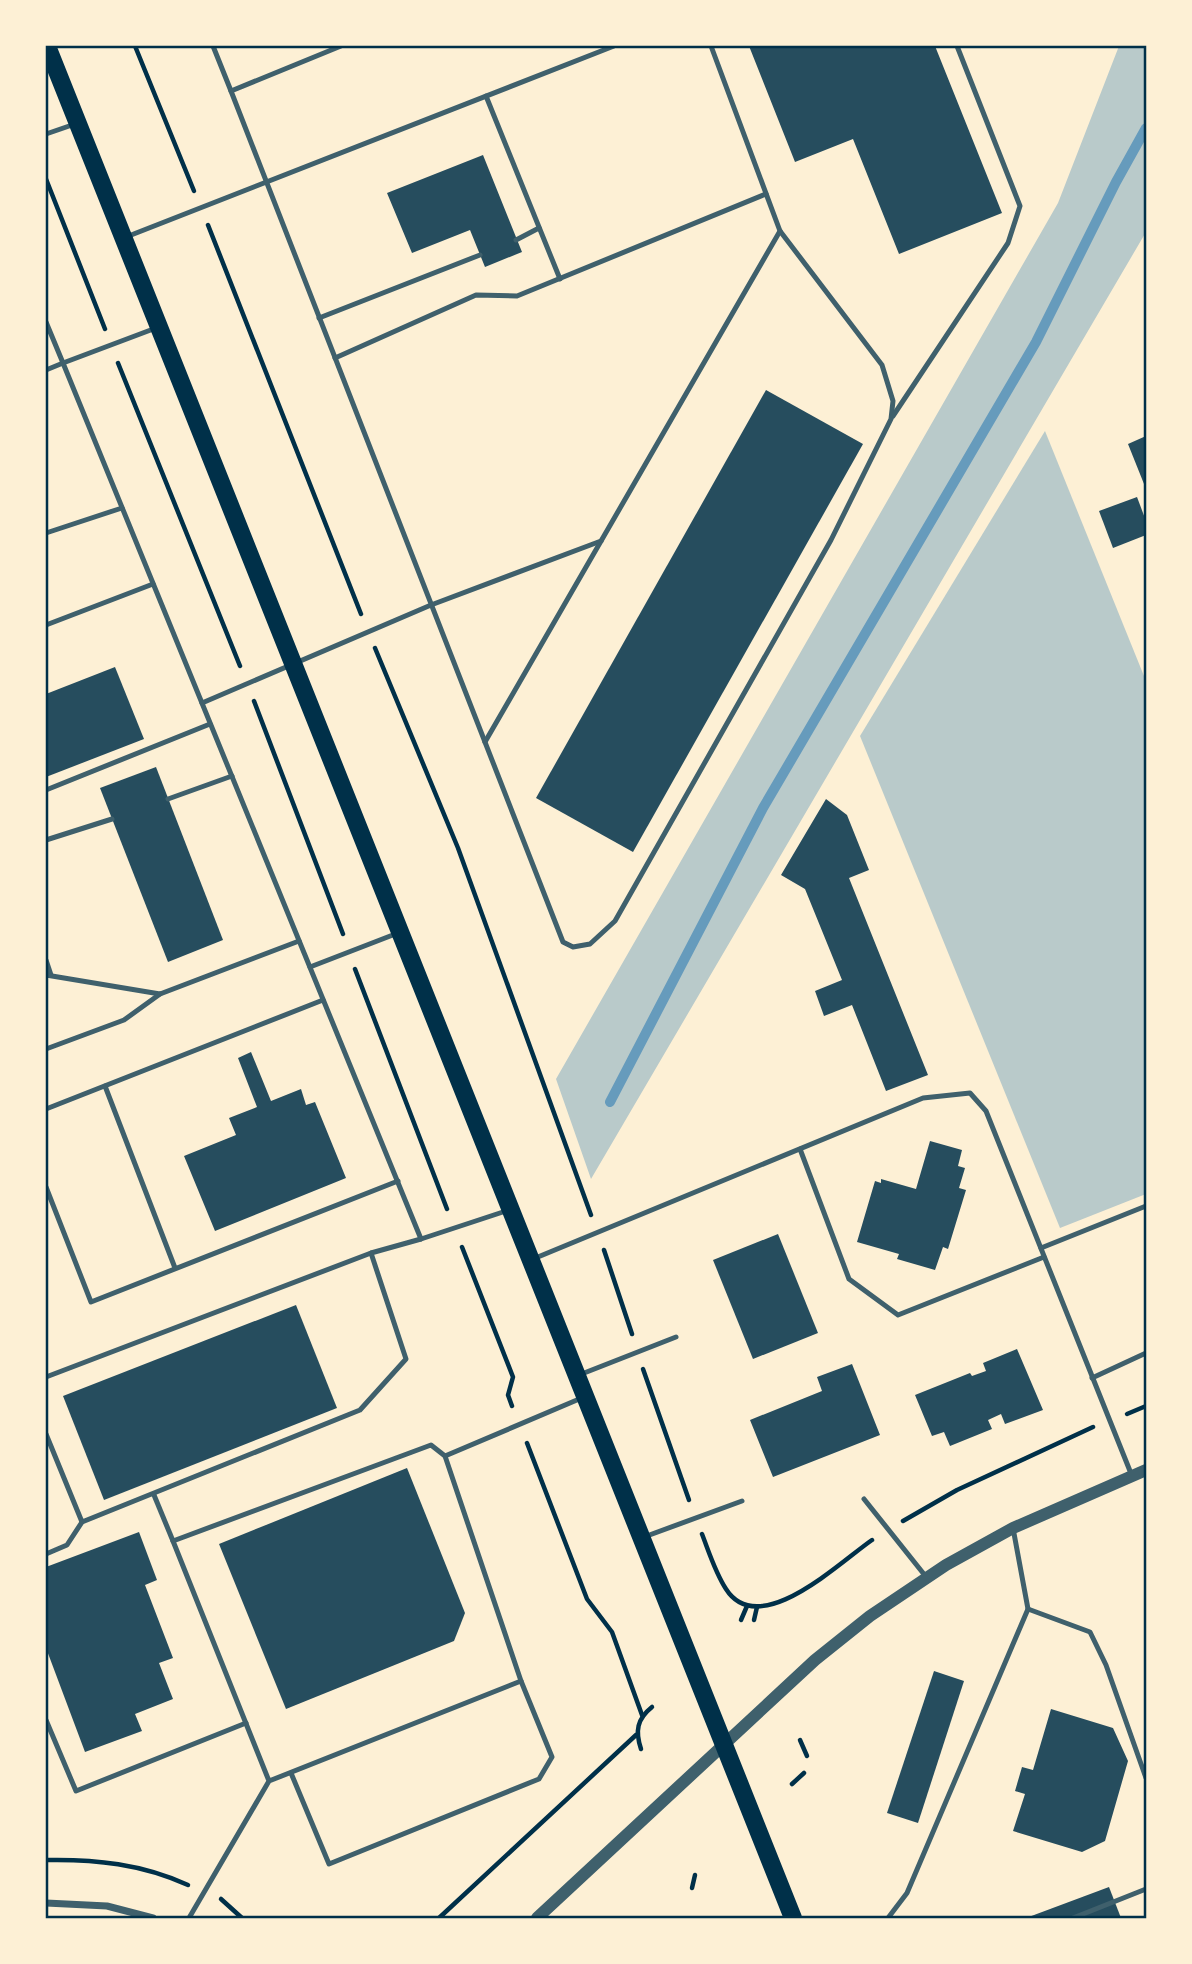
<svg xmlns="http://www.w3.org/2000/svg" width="1192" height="1964" font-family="Rubik,sans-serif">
	<rect width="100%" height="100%" fill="#fdf0d5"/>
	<g fill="#b9caca">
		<path d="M1119,46H1146V232L591,1179L556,1079L1058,203Z"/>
		<path d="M1045,431L1146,681V1194L1060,1228L860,736Z"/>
	</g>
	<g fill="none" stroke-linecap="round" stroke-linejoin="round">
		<path stroke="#669bbc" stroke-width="10" d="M610,1102L763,808L1036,342L1116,182L1146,128"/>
	</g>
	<g fill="#264d5e">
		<path d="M749,46H935L1002,213L899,254L853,139L795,162Z"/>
		<path d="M483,155L522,252L485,267L470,230L412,253L387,193Z"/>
		<path d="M766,390L863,444L633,852L536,798Z"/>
		<path d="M1146,436V489L1128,444Z"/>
		<path d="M1137,497L1146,521V535L1113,548L1099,511Z"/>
		<path d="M115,667L144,739L46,777V694Z"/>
		<path d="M156,767L223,940L168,962L100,788Z"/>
		<path d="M826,799L847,815L869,870L849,878L928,1075L886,1091L852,1005L824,1016L815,991L842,980L805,889L781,875Z"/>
		<path d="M251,1052L271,1101L301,1089L306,1105L315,1102L346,1178L215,1231L184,1156L236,1135L229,1118L257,1107L238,1058Z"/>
		<path d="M930,1141L962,1150L958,1166L965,1168L959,1188L966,1190L948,1249L943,1247L935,1270L897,1259L899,1254L857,1242L875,1181L881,1183V1179L916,1189Z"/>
		<path d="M778,1234L818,1333L753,1359L713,1260Z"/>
		<path d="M296,1305L337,1408L104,1500L63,1396Z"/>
		<path d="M1017,1349L1043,1410L1005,1424L1001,1414L988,1420L992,1429L950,1446L944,1432L932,1436L915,1395L970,1373L972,1376L986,1371L983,1363Z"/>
		<path d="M852,1364L880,1435L773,1477L750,1420L822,1391L817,1377Z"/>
		<path d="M407,1468L465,1613L454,1641L286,1709L219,1544Z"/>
		<path d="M139,1532L157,1580L145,1585L173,1658L159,1663L173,1699L135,1714L142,1731L85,1752L46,1648V1567Z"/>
		<path d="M934,1671L964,1681L918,1823L887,1813Z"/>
		<path d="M1051,1709L1113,1728L1128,1761L1105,1841L1082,1852L1013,1831L1025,1794L1015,1791L1022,1767L1033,1770Z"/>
		<path d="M1109,1887L1121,1918H1026Z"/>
	</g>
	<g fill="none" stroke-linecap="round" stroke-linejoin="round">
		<g stroke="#003049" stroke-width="4.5">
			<path d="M135,46L194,191"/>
			<path d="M46,179L105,329"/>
			<path d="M208,225L361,614"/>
			<path d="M118,363L240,666"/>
			<path d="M375,648L458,848L591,1215"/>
			<path d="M254,701L343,934"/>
			<path d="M355,969L447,1209"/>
			<path d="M462,1247L513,1377L508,1395L512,1406"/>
			<path d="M604,1250L632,1334"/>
			<path d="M643,1369L689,1500"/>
			<path d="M1127,1414L1146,1406"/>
			<path d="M527,1443L587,1599L612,1632L642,1715"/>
			<path d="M903,1521L957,1490L1093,1427"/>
			<path d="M702,1534C709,1552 715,1572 726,1589C759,1641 840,1562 872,1540"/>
			<path d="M741,1620L747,1606"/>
			<path d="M754,1620L757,1607"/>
			<path d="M800,1740L807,1756"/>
			<path d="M641,1749C635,1731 637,1719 652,1707"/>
			<path d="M792,1784L804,1773"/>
			<path d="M46,1860C95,1859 142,1864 188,1885"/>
			<path d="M692,1888L695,1875"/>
			<path d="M221,1899L242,1918"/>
			<path d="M439,1918L636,1735"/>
		</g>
		<g stroke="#3f606c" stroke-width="5">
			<path d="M213,46L231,91"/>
			<path d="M341,46L231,91L563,942L573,947L590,944L615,921L831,540L891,419L893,401L882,365L780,231L711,46"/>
			<path d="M486,96L560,279"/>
			<path d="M46,134L75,124"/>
			<path d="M126,237L614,46"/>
			<path d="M516,240L539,228"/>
			<path d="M319,318L480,255"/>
			<path d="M46,322L63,363L46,370"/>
			<path d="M156,328L63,363L421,1239L509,1210"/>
			<path d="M335,358L476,295L517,296L766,194"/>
			<path d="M893,416L1008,243L1020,206L957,46"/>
			<path d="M46,533L122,508"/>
			<path d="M46,625L153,584"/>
			<path d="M202,703L431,605L601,541"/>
			<path d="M485,742L780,231"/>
			<path d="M46,790L210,724"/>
			<path d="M168,799L232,776"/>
			<path d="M46,840L112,819"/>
			<path d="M46,960L51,975"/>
			<path d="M310,967L398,933"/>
			<path d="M46,975L160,994L299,941"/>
			<path d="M46,1049L124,1020L160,994"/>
			<path d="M105,1086L175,1268"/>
			<path d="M46,1109L323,1000"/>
			<path d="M800,1149L849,1279L898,1315L1044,1257"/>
			<path d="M46,1187L91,1302L398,1181"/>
			<path d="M1041,1248L1146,1206"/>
			<path d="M533,1259L923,1098L970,1093L986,1111L1132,1476"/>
			<path d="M579,1375L676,1337"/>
			<path d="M46,1377L371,1253L421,1239"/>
			<path d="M1092,1378L1146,1353"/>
			<path d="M46,1434L82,1522L360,1410L406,1359L371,1253"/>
			<path d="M445,1456L584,1397"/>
			<path d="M154,1495L173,1541"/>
			<path d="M864,1499L927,1578"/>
			<path d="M644,1537L742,1501"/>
			<path d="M46,1554L67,1545L82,1522"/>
			<path d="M1028,1609L1090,1632L1106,1665L1146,1778"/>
			<path d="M46,1720L76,1791L246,1723"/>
			<path d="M291,1773L329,1864L539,1779L552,1757L521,1681"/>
			<path d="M189,1918L269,1781L521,1681L445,1456L431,1445L173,1541L269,1781"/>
			<path d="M888,1918L907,1893L1028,1609L1013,1528"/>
			<path d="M1073,1918L1146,1889"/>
		</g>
		<path stroke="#3f606c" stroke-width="7" d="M46,1903L107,1906L153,1918"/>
		<path stroke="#3f606c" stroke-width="12" d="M537,1918L815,1660L870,1616L946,1565L1013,1528L1146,1470"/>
		<path stroke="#003049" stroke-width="18" d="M47,46L793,1918"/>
	</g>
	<rect width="1192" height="1964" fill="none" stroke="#fdf0d5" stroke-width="94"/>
	<rect x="47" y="47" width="1098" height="1870" fill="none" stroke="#003049" stroke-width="2.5"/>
</svg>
